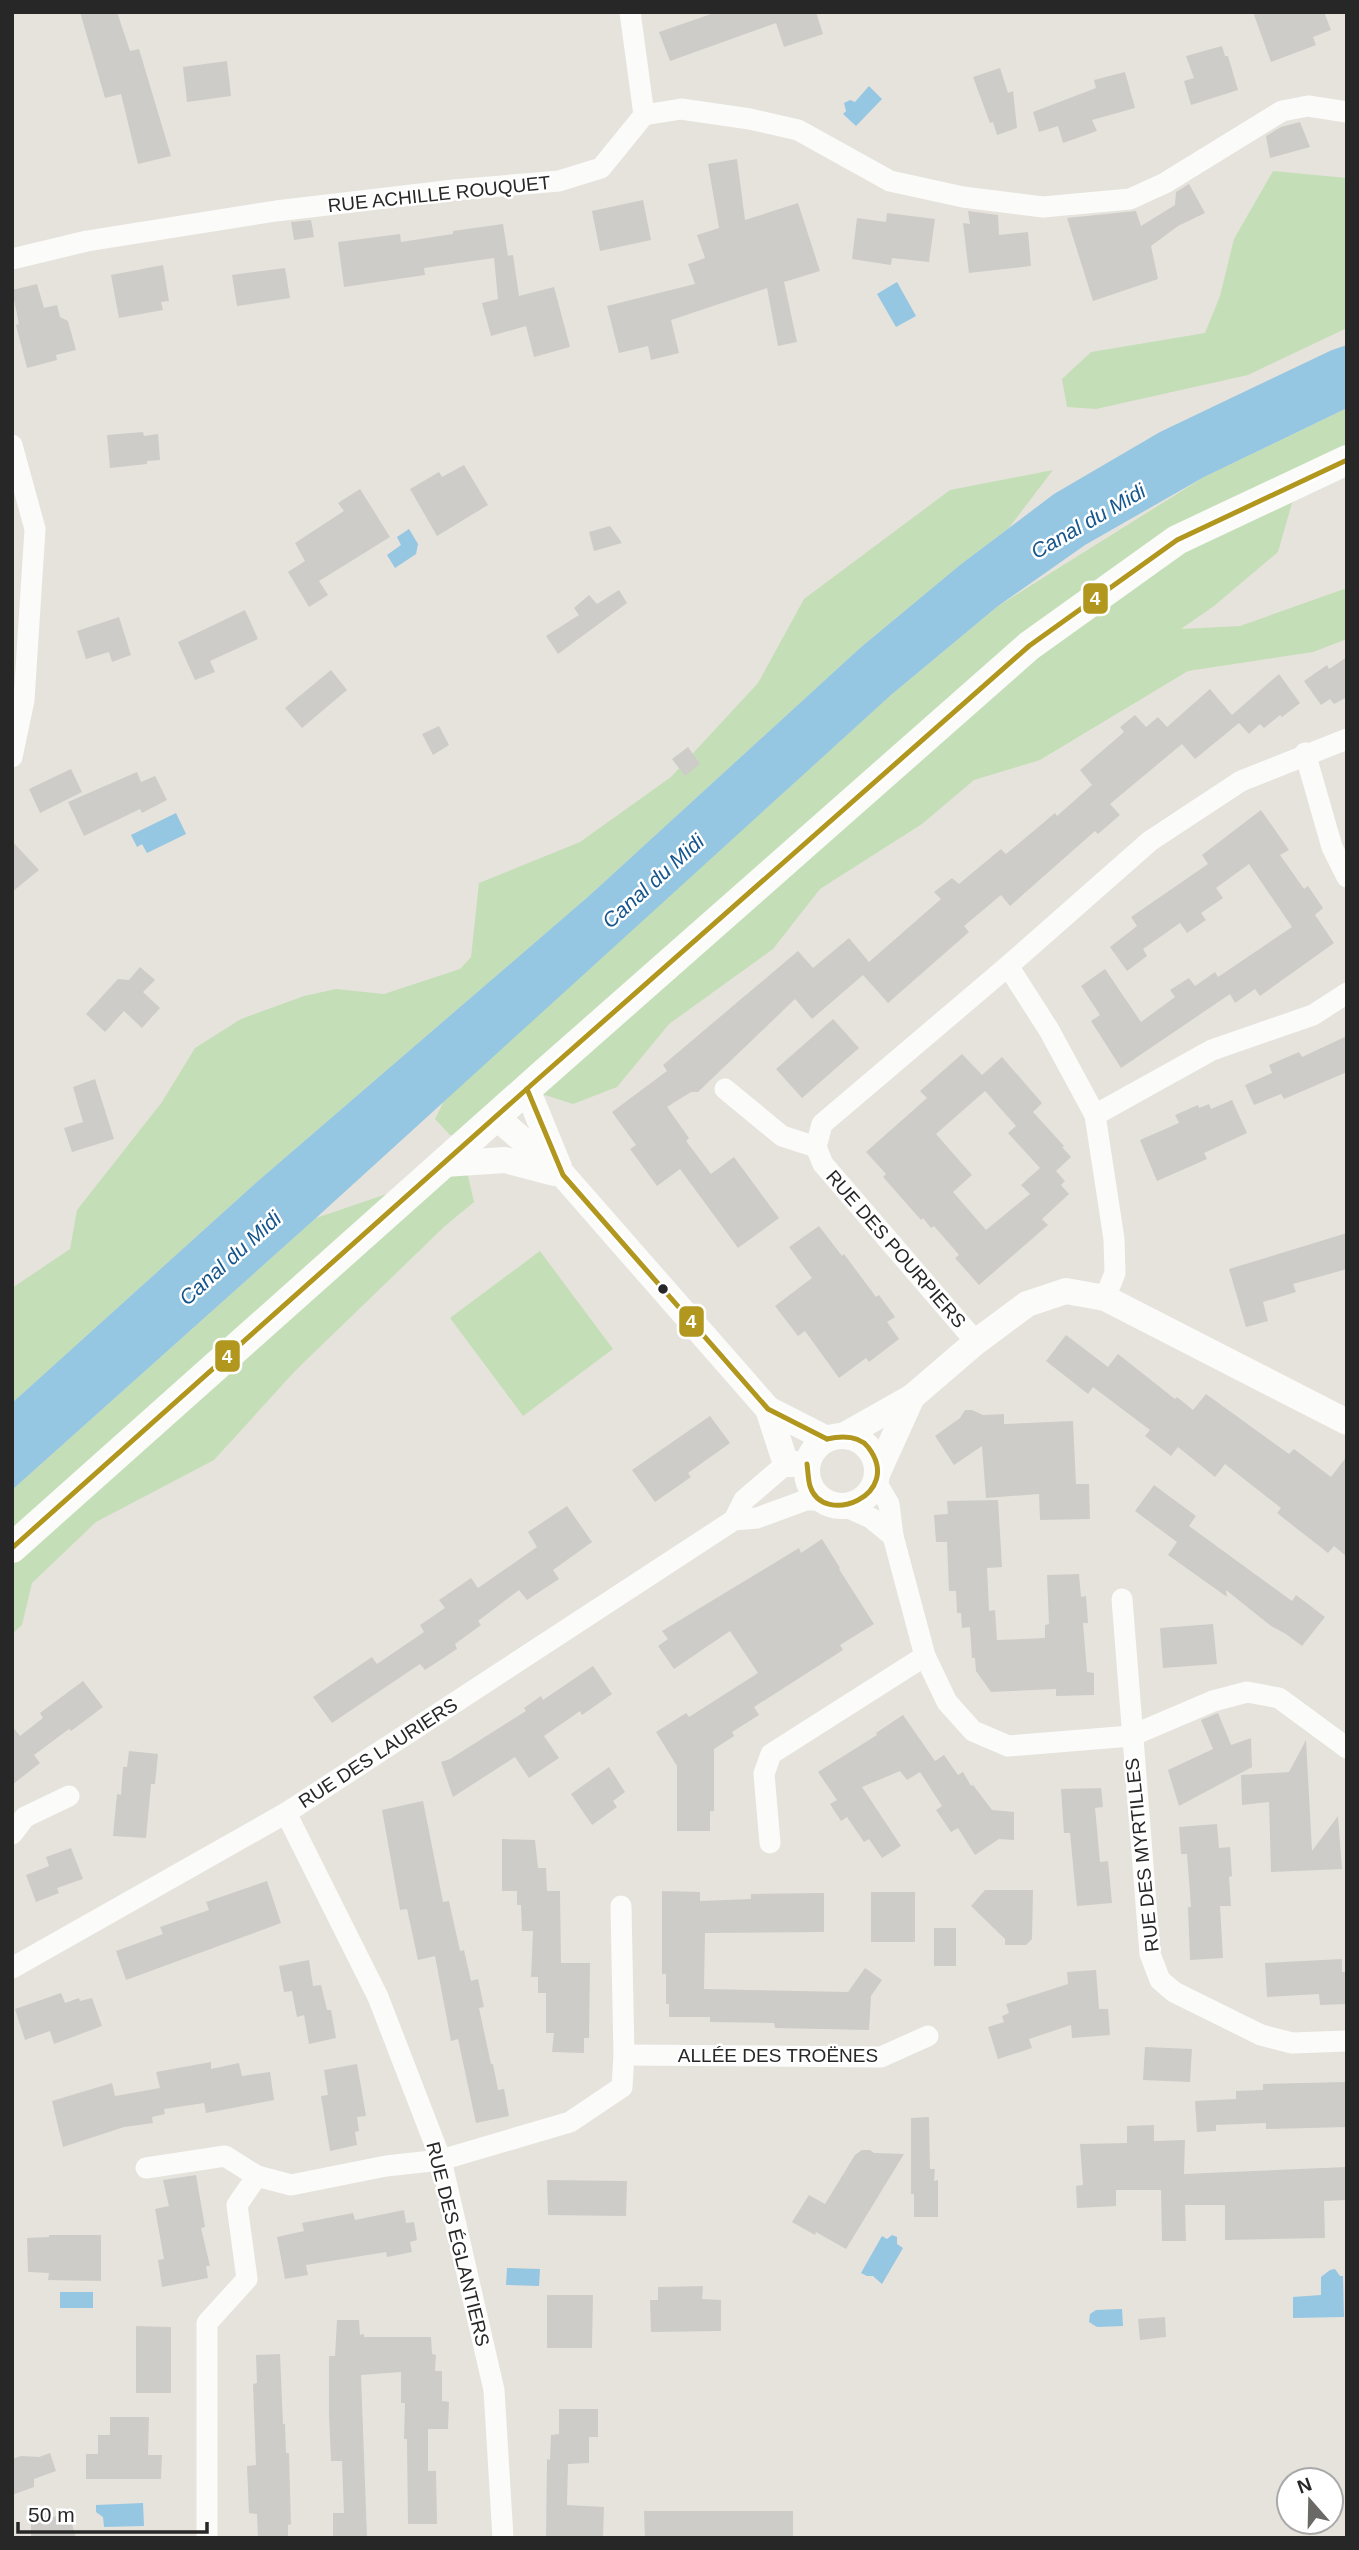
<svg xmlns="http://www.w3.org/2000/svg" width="1359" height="2550" font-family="Helvetica,sans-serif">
	<rect width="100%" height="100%" fill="#e6e3dc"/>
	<g fill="#c4dfb7">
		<path d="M1273,171L1347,178V328L1248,375L1096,409L1067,407L1062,379L1091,352L1205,333L1220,296L1234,239Z"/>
		<path d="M1347,408V455L1324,480L1292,503L1278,552L1214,606L1181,629L1240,626L1347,588V639L1313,652L1188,671L1040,760L974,780L922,824L820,889L773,949L669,1024L617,1087L573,1104L545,1095L492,1139L450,1135L435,1119L444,1101L476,1071L891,695L998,606L1204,477Z"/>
		<path d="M1053,470L1008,529L960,565L860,648L590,895L258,1181L12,1403V1288L70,1249L77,1210L162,1102L195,1048L241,1019L304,996L336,989L384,994L460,969L471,957L479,883L580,842L671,777L758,683L804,599L950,490Z"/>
		<path d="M466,1167L474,1202L445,1226L296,1370L214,1460L96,1522L32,1583L22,1625L12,1634V1490L316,1218Z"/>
		<path d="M540,1251L613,1349L523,1416L450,1318Z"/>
	</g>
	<g fill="#95c6e2">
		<path d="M869,86L882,99L856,126L843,114L846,111L844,103L850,100L855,102Z"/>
		<path d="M897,282L916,316L896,327L877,294Z"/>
		<path d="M1347,345V408L1204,477L1085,545L998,606L891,695L316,1218L12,1490V1403L258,1181L590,895L860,648L960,565L1054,494L1160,432L1332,350Z"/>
		<path d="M409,529L418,544L416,554L395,568L387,555L401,545L397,537Z"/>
		<path d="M176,813L186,834L147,853L142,844L137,847L131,835Z"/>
		<path d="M892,2235L897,2237V2244L903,2248L882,2284L873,2276H867L861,2273L882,2236L887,2239Z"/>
		<path d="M507,2268L540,2269L539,2286L506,2285Z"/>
		<path d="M1335,2269L1340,2276H1343L1344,2317L1293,2318V2297L1321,2295V2277L1330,2270Z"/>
		<rect x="60" y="2292" width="33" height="16"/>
		<path d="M1122,2309L1123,2326L1097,2327L1089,2322L1090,2314L1096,2310Z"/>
		<path d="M143,2503L144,2526L104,2527L103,2517L96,2512V2505Z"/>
	</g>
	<g fill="#ceccc8" fill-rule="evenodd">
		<path d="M80,12H117L130,51L139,49L171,156L138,164L121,94L105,98Z"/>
		<path d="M717,12H816L823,34L784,47L776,23L670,61L659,32Z"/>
		<path d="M1253,12H1324L1331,30L1313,37L1316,45L1271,62Z"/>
		<path d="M1222,46L1225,56H1228L1238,90L1191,105L1184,81L1194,78L1186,56Z"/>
		<path d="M227,61L231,96L187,102L183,67Z"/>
		<path d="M1000,68L1008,93L1013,91L1017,128L997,135L993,122L990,123L973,77Z"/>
		<path d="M1125,72L1135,108L1092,120L1097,131L1063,143L1058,126L1039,132L1033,112L1096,88L1094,80Z"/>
		<path d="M1300,122L1310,147L1270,158L1266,136L1281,127Z"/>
		<path d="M737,159L745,220L798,203L820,271L784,282L797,342L778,346L767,288L671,320L679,353L651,360L648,346L619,353L607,306L695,284L688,264L705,258L697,235L719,228L708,164Z"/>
		<path d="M1189,184L1205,213L1178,226L1151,246L1158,279L1093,301L1067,218L1136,211L1141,226L1175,205L1176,192Z"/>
		<path d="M643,200L651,240L600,251L592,211Z"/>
		<path d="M968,211L998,215L999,235L1028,232L1031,266L969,273L963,223L970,224Z"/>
		<path d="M887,213L935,219L929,262L892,258L891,265L852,259L857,218L886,222Z"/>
		<path d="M311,220L314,237L294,240L291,222Z"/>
		<path d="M503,224L508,256H505L513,255L519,296L554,287L570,347L534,357L526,326L491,336L482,303L498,299L494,258L424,268L425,275L344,287L338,242L400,234L401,242L453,234V231Z"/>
		<path d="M163,265L169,301L161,302L163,310L119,318L111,275Z"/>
		<path d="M285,268L290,298L237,306L232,275Z"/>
		<path d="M37,284L44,308L57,305L60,317L68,321L76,350L56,355L57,360L27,368L16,325L19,324L12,290Z"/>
		<path d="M143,432L144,436L158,434L160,460L147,461V464L110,468L107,435Z"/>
		<path d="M464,465L488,505L437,536L410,489L439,472L442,477Z"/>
		<path d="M360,489L390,537L319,581L328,595L309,607L288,572L305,561L295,543L344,511L338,503Z"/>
		<path d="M610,526L622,543L594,551L589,532Z"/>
		<path d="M619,590L627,603L558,654L546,636L579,615L574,608L589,595L597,604Z"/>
		<path d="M245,610L258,639L210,661L215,672L195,680L178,642Z"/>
		<path d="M119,617L131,655L112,662L109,652L86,659L77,631Z"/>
		<path d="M1347,657V697L1334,704L1330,699L1321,705L1304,681L1327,665L1329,669Z"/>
		<path d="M331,670L347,690L302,728L285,708Z"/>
		<path d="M1279,674L1300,703L1282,717L1280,715L1264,728L1260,724L1249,734L1239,723L1195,759L1182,744L1110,804L1120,815L1098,834L1095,831L1010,906L1001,895L964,926L969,932L888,1003L863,975L812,1019L795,999L698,1092H691L667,1107L689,1138L686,1141L711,1174L734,1157L779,1218L738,1248L680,1169L657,1186L630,1149L636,1145L612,1112L667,1071L663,1065L798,951L813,968L849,938L869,962L941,899L934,892L952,878L959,884L1001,849L1006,854L1055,813L1057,816L1092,785L1080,770L1124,732L1120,727L1135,715L1146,727L1158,717L1167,727L1210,689L1232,715Z"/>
		<path d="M439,726L449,745L433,755L422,734Z"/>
		<path d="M688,747L700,764L685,776L672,759Z"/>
		<path d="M71,769L82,792L40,813L29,789Z"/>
		<path d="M137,772L141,782L155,776L167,800L142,813L140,809L84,836L68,802Z"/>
		<path d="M1261,810L1289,850L1280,855L1304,889L1308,886L1323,908L1315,915L1334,943L1260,996L1255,989L1235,1003L1230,994L1121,1068L1091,1021L1100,1015L1081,986L1105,969L1141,1022L1175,997L1170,990L1189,978L1195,986L1215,972L1218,977L1292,927L1249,864L1216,888L1223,898L1201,913L1206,920L1187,933L1180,923L1143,949L1147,956L1127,971L1110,947L1137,926L1131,917L1208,864L1202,855Z"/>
		<path d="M12,841L39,870L12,892Z"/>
		<path d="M140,967L155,980L143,992L160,1008L142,1028L124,1011L105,1032L86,1014L118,979L129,980Z"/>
		<path d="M833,1019L859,1048L802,1098L776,1069Z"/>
		<path d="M1347,1036V1072L1284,1099L1281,1094L1254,1105L1245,1085L1272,1073L1269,1065L1299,1052L1302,1057Z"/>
		<path d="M962,1054L982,1075L1002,1057L1042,1103L1033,1112L1064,1146L1062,1147L1071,1157L1056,1171L1065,1181L1061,1185L1069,1194L1042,1219L1048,1225L979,1285L955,1258L959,1255L934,1226L931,1228L923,1218L921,1220L883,1177L886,1174L866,1152L927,1098L920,1091ZM985,1091L1016,1126L1008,1133L1040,1168L1021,1185L1030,1194L986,1230L953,1192L972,1175L936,1134Z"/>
		<path d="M95,1079L114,1139L72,1152L64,1128L83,1122L73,1087Z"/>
		<path d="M1232,1100L1247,1133L1204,1153L1207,1159L1157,1181L1140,1140L1179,1123L1175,1115L1198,1105L1199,1108L1209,1104L1211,1109Z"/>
		<path d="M819,1226L842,1256L844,1254L876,1297L879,1295L895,1317L887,1322L899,1339L869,1362L866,1358L839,1378L805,1331L798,1336L775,1306L812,1278L789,1247Z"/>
		<path d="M1347,1233V1269L1293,1284L1296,1292L1263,1302L1268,1321L1246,1327L1229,1269Z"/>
		<path d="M1066,1335L1108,1367L1118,1354L1175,1399L1177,1397L1193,1410L1206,1394L1289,1454L1294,1449L1331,1477L1347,1456V1557L1334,1546L1328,1553L1277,1513L1281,1508L1225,1464L1215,1477L1178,1447L1171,1456L1145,1436L1150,1430L1093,1387L1088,1394L1046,1361Z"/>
		<path d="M965,1410H972L983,1415L1004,1414V1424L1073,1421L1076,1484H1089L1090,1519L1040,1520L1039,1494L986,1498L982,1446L954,1465L935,1436L960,1418Z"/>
		<path d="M710,1416L730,1443L688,1473L691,1477L655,1502L632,1470Z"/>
		<path d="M1154,1485L1196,1516L1189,1526L1292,1601L1296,1595L1325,1617L1302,1646L1286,1634L1271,1626L1226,1590L1227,1597L1168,1555L1177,1542L1135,1511Z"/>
		<path d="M998,1500L1002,1567L987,1568L989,1611L995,1610L997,1640L1045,1638V1625L1049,1624L1047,1575L1079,1574L1081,1597L1086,1596L1088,1623H1083L1087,1672L1094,1673V1695L1056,1696V1689L991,1692L976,1671L975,1658H972L970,1627L962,1628L961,1613H957L956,1591H949L947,1542H936L934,1515L948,1514L947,1501Z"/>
		<path d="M567,1506L592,1542L553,1570L559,1579L527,1600L519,1590L478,1621L481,1625L455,1644L457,1649L425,1670L420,1664L332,1723L313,1697L372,1657L377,1664L424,1632L420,1625L445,1608L439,1600L471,1578L478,1588L537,1547L528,1532Z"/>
		<path d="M822,1539L840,1568L839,1569L874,1624L840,1645L843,1650L754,1707L759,1715L732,1732L734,1736L714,1749V1811H710V1831H677V1766L656,1732L686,1713L689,1717L758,1673L730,1631L674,1669L658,1646L668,1639L662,1631L799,1548L801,1553Z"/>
		<path d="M1213,1624L1217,1664L1163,1668L1160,1628Z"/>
		<path d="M593,1666L612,1694L582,1715L580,1711L544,1736L559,1758L529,1778L515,1757L453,1797L441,1762L450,1759L526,1711L524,1708L541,1696L543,1700Z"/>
		<path d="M83,1681L103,1707L71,1731L69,1729L34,1755L40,1763L12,1785V1726L20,1736L43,1718L40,1713Z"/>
		<path d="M1218,1713L1231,1745L1251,1738L1252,1767L1179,1806L1168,1770L1213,1749L1201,1720Z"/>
		<path d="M903,1715L935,1761L944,1755L958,1775L963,1772L971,1786L973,1785L992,1810L1014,1812V1840L999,1839L975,1855L958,1828L951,1832L936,1810L942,1806L920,1772L907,1780L900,1771L862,1787L901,1846L882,1858L869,1839L864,1842L847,1817L841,1821L830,1804L837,1800L818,1772L877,1735L876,1733Z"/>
		<path d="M1306,1740L1312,1851L1338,1816L1342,1869L1271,1872L1269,1802L1242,1805L1241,1775L1289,1772Z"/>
		<path d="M129,1751L158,1754L155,1784H151L146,1838L113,1836L117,1794L121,1795L123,1767H127Z"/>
		<path d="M609,1767L625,1792L613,1801L617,1807L592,1825L571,1794Z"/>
		<path d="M1101,1788L1103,1807L1095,1808L1100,1862L1108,1861L1112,1903L1077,1906L1070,1833H1064L1061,1789Z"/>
		<path d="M423,1801L443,1902L449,1901L460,1951L464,1950L471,1981L478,1979L484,2007L479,2008L491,2064H493L498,2090L504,2089L509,2116L476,2123L458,2039L451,2041L435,1956L418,1960L407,1909L400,1910L382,1810Z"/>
		<path d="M1217,1824L1219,1848L1230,1847L1232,1876L1229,1877L1231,1906H1220L1223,1958L1190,1960L1188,1907H1191L1187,1854H1181L1179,1827Z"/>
		<path d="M502,1839L535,1840L538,1868H546L547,1891H560L561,1963H590L589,2038H584V2053L552,2052L554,2033H546V1993H538V1977H531L533,1931H522L521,1905H517V1891H502Z"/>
		<path d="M71,1848L83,1879L57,1888L59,1893L36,1902L26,1875L49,1866L46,1857Z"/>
		<path d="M267,1881L281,1923L126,1980L116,1951L163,1934L160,1927L209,1910L206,1902Z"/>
		<path d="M985,1890H1033L1032,1939L1026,1945H1005V1939L971,1906Z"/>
		<path d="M662,1891L700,1892V1901L751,1899V1894L824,1893V1932L705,1933L704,1989L848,1992L865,1968L882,1980L871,1996L869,2030L775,2028L774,2023L710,2022V2017H669V2004H666V1974H662Z"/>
		<rect x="871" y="1892" width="44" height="50"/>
		<rect x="934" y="1928" width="22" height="38"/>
		<path d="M1342,1959V1972H1347V2004L1320,2005L1319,1994L1267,1997L1265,1963Z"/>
		<path d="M309,1960L313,1986L321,1985L327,2010H331L336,2038L309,2044L304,2015L297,2017L292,1991L284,1992L279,1966Z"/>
		<path d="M1096,1970L1099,2009H1108L1110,2035L1072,2038L1071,2025L1029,2039L1032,2048L998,2059L988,2027L1004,2022L1002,2016L1009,2013L1006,2004L1068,1984L1067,1972Z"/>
		<path d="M61,1993L65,2003L79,1998L80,2001L92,1998L102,2026L54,2044L50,2031L25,2040L15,2009Z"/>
		<path d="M1145,2047L1192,2049L1190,2082L1143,2080Z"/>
		<path d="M211,2062V2069L239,2063L242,2076L270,2072L274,2100L206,2113L204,2103L164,2109L165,2114L152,2117L153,2123L124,2127L63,2147L52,2101L112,2083L115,2096L160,2088L156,2072Z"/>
		<path d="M357,2064L366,2116L357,2117L359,2131L355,2132L357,2145L330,2151L321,2096L328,2095L324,2070Z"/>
		<path d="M1347,2082V2127L1266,2129V2123L1216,2125V2131L1197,2132L1195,2101L1236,2099V2091L1263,2090V2084Z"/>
		<path d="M929,2117L930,2169H935L934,2181L938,2180V2217H914V2194H911V2118Z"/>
		<path d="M1154,2125V2141L1185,2140L1184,2174L1347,2167V2200L1324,2201L1325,2238L1225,2240V2205H1185L1186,2241H1162L1161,2190H1116V2206L1077,2208L1076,2186L1083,2185L1080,2144L1127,2143V2126Z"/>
		<path d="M862,2150H870L874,2153L904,2154L846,2249L816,2232L815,2235L792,2222L809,2195L825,2204L855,2155Z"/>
		<path d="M196,2175L205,2227L201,2228L210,2266H206L208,2278L162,2287L158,2260L164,2259L155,2209L169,2206L163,2180Z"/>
		<path d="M547,2180L627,2181L626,2216L548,2215Z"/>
		<path d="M404,2210L406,2223L414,2222L417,2240L410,2242L412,2252L387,2257L386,2252L306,2265L308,2275L285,2279L277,2237L304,2231L302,2223L353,2213L355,2220Z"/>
		<path d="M49,2235H101V2281L48,2280L49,2273L28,2272L27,2238L49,2237Z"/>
		<path d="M703,2286L702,2299L721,2300V2331L651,2332L650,2300H658V2287Z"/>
		<path d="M547,2295H593L592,2348H547Z"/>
		<path d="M1165,2317L1166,2337L1140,2340L1138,2319Z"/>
		<path d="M337,2320H359L360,2335L364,2334V2337H431L432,2354L436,2355L435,2371H442V2401L449,2402L448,2429H428V2471H436L437,2524H408L407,2439H404L405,2403H401V2372L361,2375L367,2538H333V2513H344L342,2461H331L329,2415V2356H335Z"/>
		<path d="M136,2326L171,2327V2393H136Z"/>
		<path d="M280,2354L283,2424H285L286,2453H289L291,2524L288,2525V2538H258L257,2514L249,2513L247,2466L256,2465L253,2384L257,2383L256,2355Z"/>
		<path d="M559,2409H598V2437H589V2463L568,2464L567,2505L604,2507L603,2538H546L547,2459L550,2460L551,2435L559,2434Z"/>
		<path d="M110,2417H149L148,2455H162L161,2479H86V2454H98V2435H110Z"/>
		<path d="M50,2453L56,2471L34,2479V2487L12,2495V2459L21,2456L39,2457Z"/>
		<path d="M644,2511H793V2538H645Z"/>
		<path d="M31,2516L70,2517L76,2538H31Z"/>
	</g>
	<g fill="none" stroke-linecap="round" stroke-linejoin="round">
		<g stroke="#fbfbfa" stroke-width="21">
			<path d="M630,12L644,115"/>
			<path d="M12,259L87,241L276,211L454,190L559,181L601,168L644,115L681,109L750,119L798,130L890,181L963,197L1043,207L1130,199L1165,183L1282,111L1308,106L1347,112"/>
			<path d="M12,445L35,529L24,700L12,757"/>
			<path d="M1305,753L1332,847L1347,877"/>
			<path d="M725,1089L782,1136L816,1147"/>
			<path d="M1095,1115L1212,1050L1313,1015L1347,993"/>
			<path d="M1105,1298L1115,1273L1114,1239L1095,1115L1049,1030L1008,966L1150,841L1241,781L1347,739"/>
			<path d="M976,1342L823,1164L816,1147L822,1124L1008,966"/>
			<path d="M876,1482L889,1504L893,1536L925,1656L947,1702L973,1731L1008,1746L1131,1736L1213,1701L1247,1692L1279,1698L1347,1748"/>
			<path d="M846,1507L871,1518L893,1536"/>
			<path d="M734,1520L744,1500L786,1464"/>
			<path d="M1122,1599L1150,1954L1160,1980L1174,1992L1261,2035L1292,2043L1347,2041"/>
			<path d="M286,1813L378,1997L441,2160L494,2390L503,2538"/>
			<path d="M12,1834L25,1817L69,1796"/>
			<path d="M770,1843L764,1774L771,1754L925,1656"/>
			<path d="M12,1968L286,1813L734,1520L757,1518L806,1500H821"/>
			<path d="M624,2055L881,2057L928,2036"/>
			<path d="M146,2168L225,2156L257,2176L291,2185L386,2166L441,2160L570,2122L622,2087L624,2055L621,1906"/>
			<path d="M207,2538V2323L247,2279L237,2205L257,2176"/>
		</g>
		<g stroke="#fbfbfa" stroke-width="26">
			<path d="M527,1089L559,1167"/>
			<path d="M496,1117L563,1175L768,1409L827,1439"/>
			<path d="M444,1164L505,1160L554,1173"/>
			<path d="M768,1409L786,1464H807"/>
			<circle cx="842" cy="1471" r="35"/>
			<path d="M843,1436L912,1397L976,1342L1027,1304L1066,1291L1105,1298L1347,1422"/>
			<path d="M878,1472L912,1397"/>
		</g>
		<path stroke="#fbfbfa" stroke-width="30" d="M12,1548L538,1079L1029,646L1177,540L1347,460"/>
		<g stroke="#fff" stroke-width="10">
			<g id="bus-1">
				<path d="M527,1089L563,1175L768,1409L827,1439"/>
				<path d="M807,1464C808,1471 808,1479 810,1486C823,1528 905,1495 868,1447C858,1435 841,1436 827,1439"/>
				<path d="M12,1548L538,1079L1029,646L1177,540L1347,460"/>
			</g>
		</g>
		<use href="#bus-1" stroke="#b1971d" stroke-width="5"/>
	</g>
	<circle fill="#272727" stroke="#fff" stroke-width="2.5" cx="663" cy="1289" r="6"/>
	<g text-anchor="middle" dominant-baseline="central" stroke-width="5" stroke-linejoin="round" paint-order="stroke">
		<g font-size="19" fill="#272727" stroke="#fff">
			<text transform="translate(439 194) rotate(-6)">RUE ACHILLE ROUQUET</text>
			<text transform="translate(896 1249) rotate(49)">RUE DES POURPIERS</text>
			<text transform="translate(378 1753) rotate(-33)">RUE DES LAURIERS</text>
			<text transform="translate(1142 1855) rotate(-96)">RUE DES MYRTILLES</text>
			<text x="778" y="2055">ALLÉE DES TROËNES</text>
			<text transform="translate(458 2244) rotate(76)">RUE DES ÉGLANTIERS</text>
		</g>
		<g font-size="21" font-style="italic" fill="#16568c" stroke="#fff">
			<text transform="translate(1088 521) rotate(-30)">Canal du Midi</text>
			<text transform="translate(653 881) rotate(-42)">Canal du Midi</text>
			<text transform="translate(230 1258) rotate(-42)">Canal du Midi</text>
		</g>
	</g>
	<g stroke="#fff" stroke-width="2.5">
		<rect x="1082" y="582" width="27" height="33" rx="7" fill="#b1971d"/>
		<rect x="678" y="1305" width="27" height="33" rx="7" fill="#b1971d"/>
		<rect x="214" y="1339" width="27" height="34" rx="7" fill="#b1971d"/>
	</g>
	<g font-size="19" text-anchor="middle" font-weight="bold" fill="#fff">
		<text x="1095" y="605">4</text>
		<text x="691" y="1328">4</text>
		<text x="227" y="1363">4</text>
	</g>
	<rect width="1359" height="2550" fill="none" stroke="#272727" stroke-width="28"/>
	<g transform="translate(1310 2501) rotate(340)"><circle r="33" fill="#ffffff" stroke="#a9a9a9" stroke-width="2"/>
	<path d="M0-5L12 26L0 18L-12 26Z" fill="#6a6966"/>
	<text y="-10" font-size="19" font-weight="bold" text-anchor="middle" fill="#272727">N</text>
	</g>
	<path d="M18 2522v10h189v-10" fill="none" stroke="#272727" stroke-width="3.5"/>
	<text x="28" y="2522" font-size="21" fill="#272727" stroke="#ffffff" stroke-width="5" paint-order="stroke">50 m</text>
</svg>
